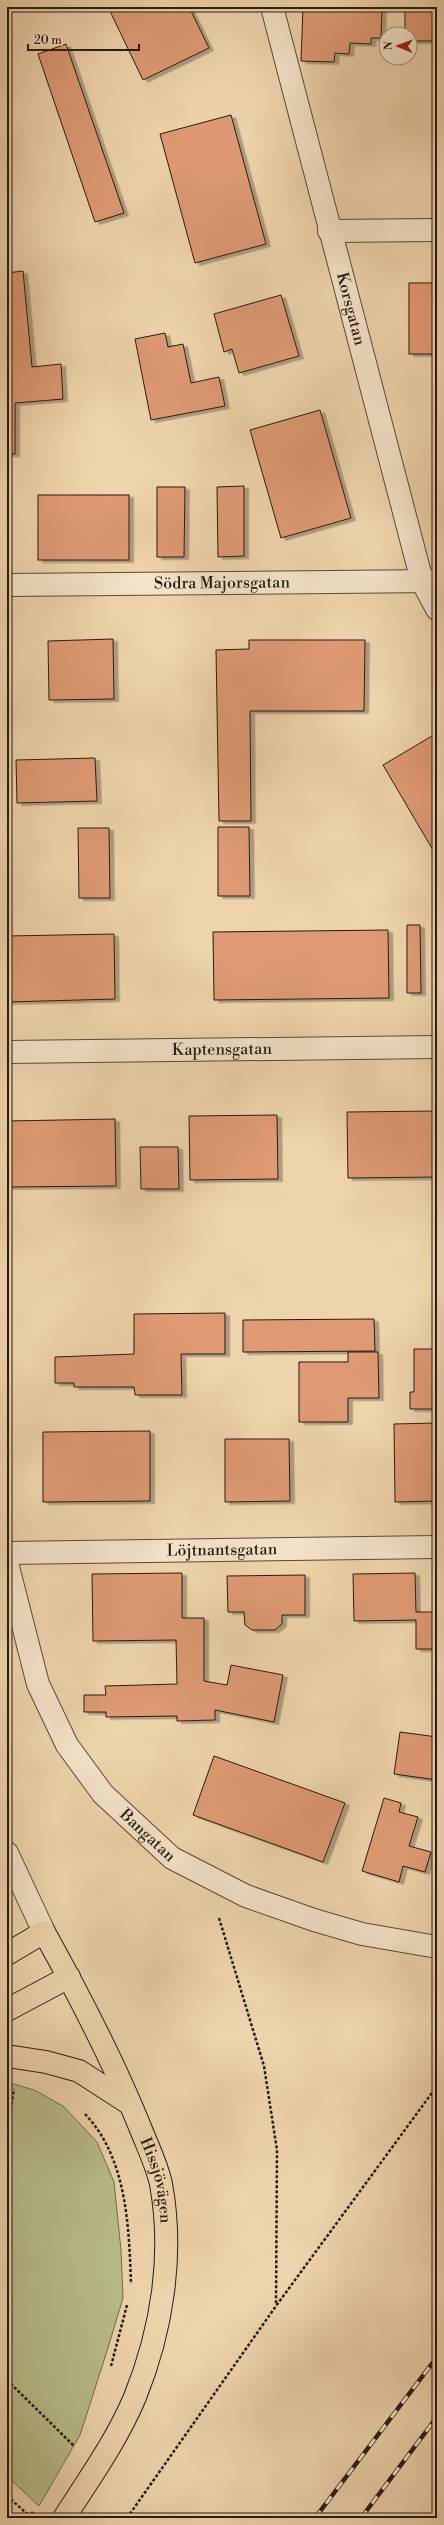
<svg xmlns="http://www.w3.org/2000/svg" width="444" height="2525" font-family="'Libre Bodoni',serif">
	<defs>
		<filter id="shadow"><feDropShadow dx="4.5" dy="2.5" stdDeviation="0" flood-color="#0004"/></filter>
	</defs>
	<rect width="100%" height="100%" fill="#eed4ac"/>
	<filter id="stains"><feTurbulence type="fractalNoise" baseFrequency=".005" numOctaves="4"/><feColorMatrix values="0 0 0 0 .2 0 0 0 0 .09 0 0 0 0 .02 0 0 0 .5 -.17"/></filter>
	<radialGradient id="worn" r=".72"><stop offset=".6" stop-color="#630" stop-opacity="0"/><stop offset="1" stop-color="#630" stop-opacity=".3"/></radialGradient>
	<path fill="#b8bd8a" stroke="#6e6c4e" d="M7,2082L34,2090L63,2106L97,2142L114,2182L121,2250L123,2298L107,2351L80,2435L39,2506L7,2476Z"/>
	<g fill="#de9a75" stroke="#251c13" filter="url(#shadow)">
		<path d="M108,7H189L209,48L143,80Z"/>
		<path d="M303,7L382,9L381,38H371V44L350,43L349,54L335,53L334,62L301,61Z"/>
		<path d="M405,7H437V41H410V34H405Z"/>
		<path d="M66,44L124,213L95,222L38,54Z"/>
		<path d="M231,115L266,244L195,263L160,134Z"/>
		<path d="M23,271L32,367L61,364L63,399L15,403V454H7V273Z"/>
		<rect x="409" y="283" width="28" height="71"/>
		<path d="M281,295L299,356L239,373L232,349L224,352L214,314Z"/>
		<path d="M165,333L168,347L183,344L191,383L219,377L225,406L151,420L135,339Z"/>
		<path d="M320,410L351,518L281,538L250,430Z"/>
		<path d="M244,486V556L218,557L217,487Z"/>
		<path d="M157,487H185L184,557H157Z"/>
		<rect x="38" y="495" width="91" height="65"/>
		<path d="M113,639L114,699L49,700L48,641Z"/>
		<path d="M249,640H365L364,711H250L251,821H219L216,650L249,649Z"/>
		<path d="M437,733V857L383,765Z"/>
		<path d="M95,758L97,801L17,803L16,760Z"/>
		<path d="M218,827H249L250,896H218Z"/>
		<path d="M78,828H109L110,898H79Z"/>
		<path d="M407,925H420L421,993H407Z"/>
		<path d="M388,930L389,998L214,1000L213,932Z"/>
		<path d="M114,934L115,999L7,1002V936Z"/>
		<path d="M437,1111V1177L348,1178L347,1112Z"/>
		<path d="M277,1115L278,1179L190,1180L189,1116Z"/>
		<path d="M115,1119L116,1186L7,1187V1121Z"/>
		<path d="M140,1147H178L179,1189H141Z"/>
		<path d="M225,1313V1354H181L182,1395H135L134,1387H74V1383H55V1357L134,1354V1314Z"/>
		<path d="M374,1319L375,1351L243,1352V1320Z"/>
		<path d="M414,1349H437V1409H410V1392H414Z"/>
		<path d="M348,1352H378L379,1398H348V1422H299V1362H348Z"/>
		<path d="M437,1423V1501L395,1502L394,1424Z"/>
		<path d="M150,1431V1501L43,1502V1432Z"/>
		<path d="M225,1439H289L290,1501L225,1502Z"/>
		<path d="M182,1573V1618H204V1681L227,1685L231,1665L283,1675L274,1722L215,1710V1720L177,1721V1716L106,1717V1712H84V1695H106L105,1686L177,1684L176,1640L93,1641L92,1574Z"/>
		<path d="M415,1573L416,1612H436V1649H416V1620L354,1621L353,1574Z"/>
		<path d="M305,1575V1615H282V1624L275,1630H252L245,1625L244,1612H228L227,1576Z"/>
		<path d="M400,1732L437,1737V1780L394,1774Z"/>
		<path d="M214,1756L345,1803L323,1862L193,1815Z"/>
		<path d="M384,1798L401,1803L399,1812L418,1817L409,1846L431,1852L425,1872L403,1866L399,1882L362,1871Z"/>
	</g>
	<g fill="none" stroke-linecap="round" stroke-linejoin="round">
		<g stroke="#574a39" stroke-width="24">
			<g id="minor">
				<path id="s1" d="M272,7L422,581L437,609"/>
				<path d="M329,231L437,230"/>
				<path id="s2" d="M7,585L436,581"/>
				<path id="s3" d="M7,1052L437,1047"/>
				<path id="s4" d="M7,1553L437,1547"/>
				<path id="s5" d="M7,1563L38,1684L67,1745L103,1794L172,1858L246,1896L314,1920L362,1934L437,1947"/>
				<path d="M7,1853L44,1932"/>
			</g>
		</g>
		<g stroke="#251c13" stroke-width="24">
			<g id="major">
				<path id="s6" d="M7,1954L44,1932C79,1995 113,2060 140,2127C147,2145 157,2165 161,2184C174,2255 162,2330 135,2397C117,2440 89,2479 64,2518"/>
				<path d="M7,2010L69,1977"/>
				<path d="M7,2056L46,2062L79,2071L130,2104"/>
			</g>
		</g>
		<g stroke="#251c13" stroke-width="2.5" stroke-dasharray="3 2" stroke-linecap="butt">
			<path d="M219,1918L264,2066L277,2150L276,2305"/>
			<path d="M85,2114C127,2158 129,2227 131,2284"/>
			<path d="M7,2134L14,2089"/>
			<path d="M111,2366L127,2305"/>
			<path d="M7,2380L74,2446"/>
			<path d="M29,2518L33,2512"/>
			<path d="M127,2518L276,2306L437,2086"/>
		</g>
		<use href="#minor" stroke="#f4e3c9" stroke-width="22"/>
		<use href="#major" stroke="#eed4ac" stroke-width="22"/>
		<g stroke="#251c13" stroke-width="4.5">
			<g id="rail">
				<path d="M315,2518L437,2357"/>
				<path d="M361,2518L437,2417"/>
			</g>
		</g>
		<use href="#rail" stroke="#f4e3c9" stroke-width="3" stroke-dasharray="9" stroke-linecap="butt"/>
		<path stroke="#251c13" stroke-width="2.5" stroke-dasharray="3 2" stroke-linecap="butt" d="M7,2496L32,2518"/>
	</g>
	<g text-anchor="middle" dominant-baseline="central" stroke-width="3" stroke-linejoin="round" paint-order="stroke">
		<g font-size="16" fill="#251c13" stroke="#f4e3c9">
			<text stroke="none"><textPath href="#s1" startOffset="312">Korsgatan</textPath></text>
			<text stroke="none"><textPath href="#s2" startOffset="215">Södra Majorsgatan</textPath></text>
			<text stroke="none"><textPath href="#s3" startOffset="215">Kaptensgatan</textPath></text>
			<text stroke="none"><textPath href="#s4" startOffset="215">Löjtnantsgatan</textPath></text>
			<text stroke="none"><textPath href="#s5" startOffset="314">Bangatan</textPath></text>
			<text stroke="none"><textPath href="#s6" startOffset="317">Hissjövägen</textPath></text>
		</g>
	</g>
	<rect width="444" height="2525" fill="none" stroke="#eed4ac" stroke-width="24"/>
	<rect x="8" y="8" width="428" height="2509" fill="none" stroke="#251c13" stroke-width="2"/>
	<rect x="12" y="12" width="420" height="2501" fill="none" stroke="#251c13"/>
	<g transform="translate(398 46) rotate(271)"><circle r="19" fill="#f4e3c9" stroke="#a19380"/>
	<path d="M0-3L7 15L0 10L-7 15Z" fill="#8f2418"/>
	<text y="-6" font-size="11" font-weight="bold" text-anchor="middle" fill="#251c13">N</text>
	</g>
	<path d="M28 44v6h111v-6" fill="none" stroke="#251c13" stroke-width="2"/>
	<text x="34" y="44" font-size="12" fill="#251c13" stroke="#f4e3c9" stroke-width="3" paint-order="stroke">20 m</text>
	<rect width="100%" height="100%" filter="url(#stains)"/>
	<rect width="100%" height="100%" fill="url(#worn)"/>
</svg>
